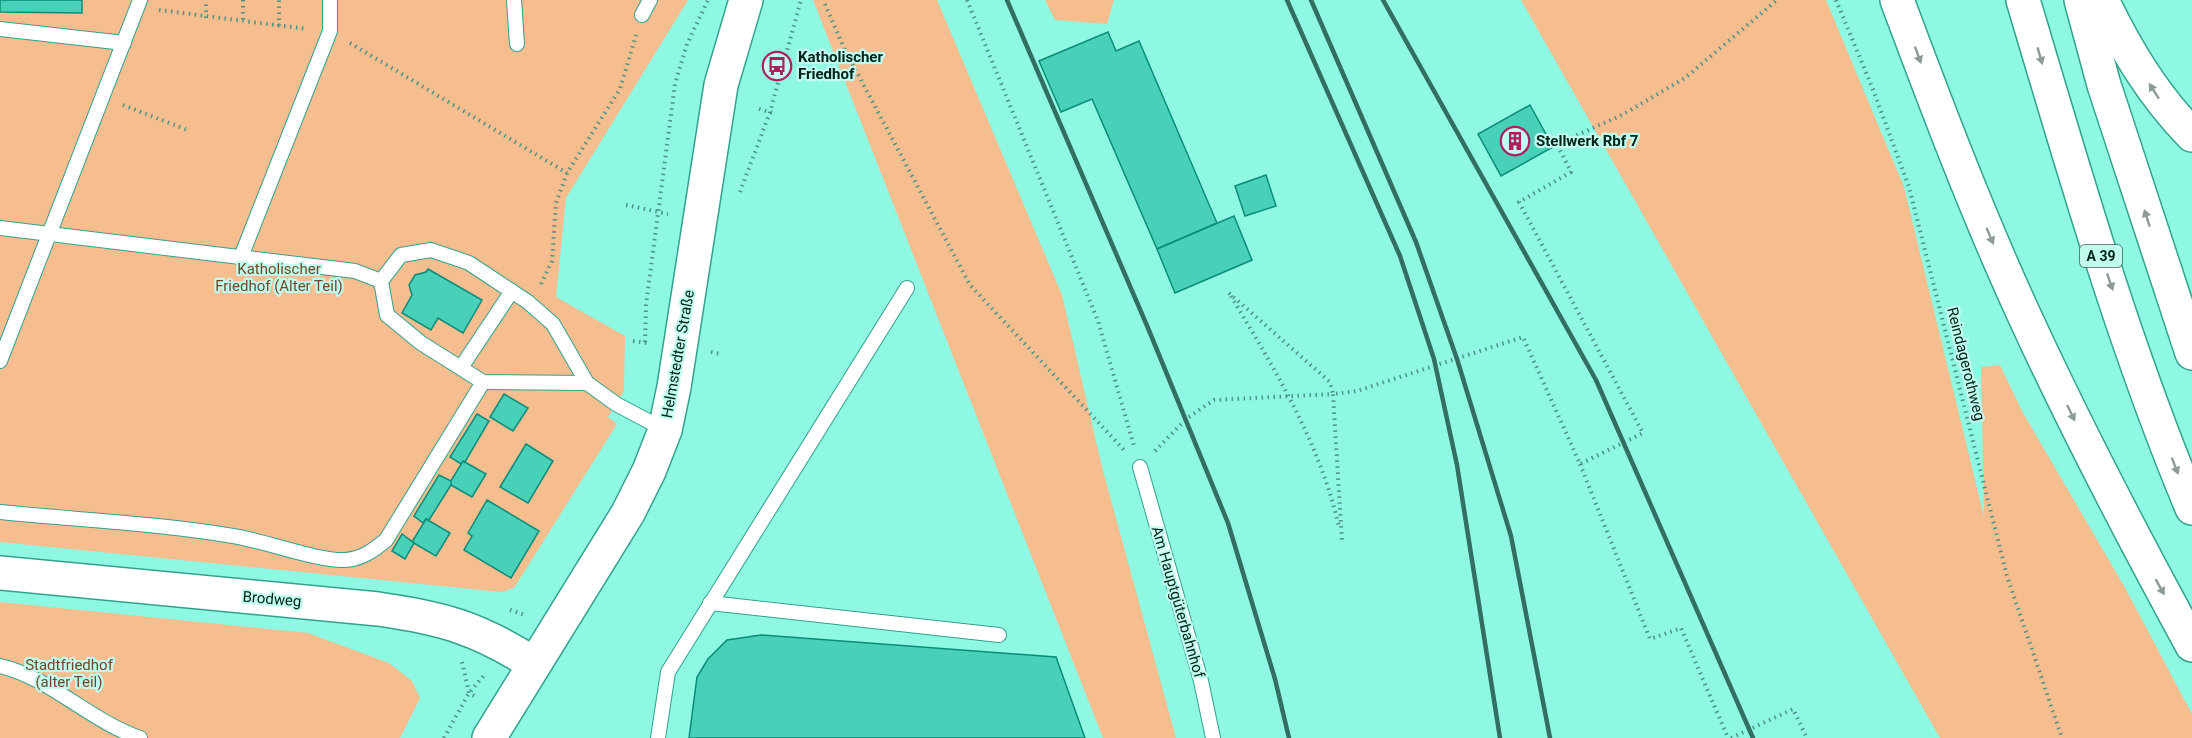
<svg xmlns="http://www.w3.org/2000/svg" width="2192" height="738" font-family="Roboto,sans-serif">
	<rect width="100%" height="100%" fill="#8ef8e2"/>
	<g fill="#f6bd8f">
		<path d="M0,0H688L566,198L556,297L625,336L624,391L608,417L617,424L514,588L501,592L0,542Z"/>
		<path d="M813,0H937L1062,295L1102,467L1176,738H1103Z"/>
		<path d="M1045,0H1114L1107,24L1055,20Z"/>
		<path d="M1521,0H1826L1904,187L1984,517L1981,367L2000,365L2022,411L2124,586L2192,714V738H1940Z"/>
		<path d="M0,602L308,633L389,663L412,681L420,698L400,738H0Z"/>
	</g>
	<g fill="#49d0b9" stroke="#098c7a" stroke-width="1.5">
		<path d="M0,0H82V13L0,12Z"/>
		<path d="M1108,32L1116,51L1139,41L1217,223L1157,249L1092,99L1061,112L1039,61Z"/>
		<path d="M1530,105L1553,147L1501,176L1478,134Z"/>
		<path d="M1266,175L1276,206L1245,216L1235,186Z"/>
		<path d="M1234,216L1252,260L1175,293L1157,249Z"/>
		<path d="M428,269L482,300L463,333L438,318L431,330L402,313L412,295L409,285L415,275L426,272Z"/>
		<path d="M504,394L528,408L513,431L490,417Z"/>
		<path d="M477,414L489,421L465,462L461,464L450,457Z"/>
		<path d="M526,444L553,461L528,503L500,487Z"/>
		<path d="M463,461L486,474L472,497L449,484Z"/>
		<path d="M439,475L451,481V485L429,520L426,519L423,523L414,516Z"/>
		<path d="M487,500L539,531L511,578L464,550L472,536L468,533Z"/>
		<path d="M426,519L450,533L436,556L412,542Z"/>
		<path d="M402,534L414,543L405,559L392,551Z"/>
		<path d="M761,635L1056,657L1085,738H689L697,677L708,659L727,640Z"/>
	</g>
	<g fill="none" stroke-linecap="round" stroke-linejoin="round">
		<g stroke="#31a28f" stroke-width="16">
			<g id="service">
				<path d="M514,0L517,44"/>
				<path d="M642,15L650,0"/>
				<path d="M0,29L124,43"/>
				<path d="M0,228L355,271L381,281"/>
				<path d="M241,257L330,31V0"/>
				<path d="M0,361L140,0"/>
				<path d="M462,366L512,291"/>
				<path d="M587,383L483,382L421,343L387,315L381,281L401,255L431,250L469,263L528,302L553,324L587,383L616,404L665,430"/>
				<path d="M1140,467L1201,681L1213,738"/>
				<path d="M0,512C78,520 156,523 233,536C266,541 316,561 345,560C362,559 374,550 386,540L483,382"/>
				<path d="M710,603L999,635"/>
				<path d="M0,666C47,676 92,722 140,738"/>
				<path d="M658,738L668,672L907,288"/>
			</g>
		</g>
		<g stroke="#31a28f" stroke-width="36">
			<path id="tertiary" d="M0,573L378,609C442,618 478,628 534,664"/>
		</g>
		<g stroke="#31a28f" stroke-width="36">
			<path id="secondary" d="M489,738L628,513L649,471L665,430L674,387L721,85L746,0"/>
		</g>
		<g stroke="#31a28f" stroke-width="36">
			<g id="motorway">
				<path d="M1897,0C1937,107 1977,213 2025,317C2076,428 2133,537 2192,645"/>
				<path d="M2023,0C2074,171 2123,343 2192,508"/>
				<path d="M2081,0L2104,85L2192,353"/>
				<path d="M2102,0C2126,50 2153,95 2192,135"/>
			</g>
		</g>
		<g stroke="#4c9486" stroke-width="4" stroke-dasharray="1.5 4.5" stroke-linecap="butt">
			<path d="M243,0V22"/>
			<path d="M967,0L1098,321L1134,446"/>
			<path d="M1836,0L1872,87L1909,187L2007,576L2062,738"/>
			<path d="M825,4L844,48L970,285L1125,451"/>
			<path d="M159,10L307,29"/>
			<path d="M206,18V0"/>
			<path d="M279,26V0"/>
			<path d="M350,43L567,173"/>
			<path d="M123,105L190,131"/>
			<path d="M759,109L776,114"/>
			<path d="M740,192L770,112L801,0"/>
			<path d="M626,205L668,214"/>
			<path d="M541,284L552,261L556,203L567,173L620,89L636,35"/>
			<path d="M1229,293L1330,382L1333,394L1357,391L1523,337L1580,464L1643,433L1519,202L1571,172L1557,144L1622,115L1685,78L1777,0"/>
			<path d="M1231,296C1275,370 1320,443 1339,527"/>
			<path d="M633,341L647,343"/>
			<path d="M645,342L646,305L675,84L687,44L708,0"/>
			<path d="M711,352L721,354"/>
			<path d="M1155,451L1186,419L1214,400L1333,394L1342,541"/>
			<path d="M1580,464L1650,639L1681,628L1728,738"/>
			<path d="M510,610L525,615"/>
			<path d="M462,662L469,693L476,697"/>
			<path d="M444,738L469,693L486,673"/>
			<path d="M1731,738L1793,709L1807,738"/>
		</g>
		<use href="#service" stroke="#fff" stroke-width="14"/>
		<use href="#tertiary" stroke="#fff" stroke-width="33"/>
		<use href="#secondary" stroke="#fff" stroke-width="33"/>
		<use href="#motorway" stroke="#fff" stroke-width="33"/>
		<g stroke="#336e62" stroke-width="4.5">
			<path d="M1007,0L1148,328L1228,523L1275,679L1289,738"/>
			<path d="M1287,0L1400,256L1434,359L1457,465L1500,738"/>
			<path d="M1311,0L1416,242L1457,359L1511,536L1550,738"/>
			<path d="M1383,0L1596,380L1753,738"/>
		</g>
	</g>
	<defs><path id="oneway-solid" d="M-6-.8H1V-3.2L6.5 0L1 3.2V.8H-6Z" transform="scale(1.5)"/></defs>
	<g fill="#8c9b98">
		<use href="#oneway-solid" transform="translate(1918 55) rotate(70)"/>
		<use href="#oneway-solid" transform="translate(2040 56) rotate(74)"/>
		<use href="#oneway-solid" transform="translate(2154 91) rotate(-123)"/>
		<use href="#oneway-solid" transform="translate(2147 218) rotate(-108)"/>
		<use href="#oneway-solid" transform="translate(1990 236) rotate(67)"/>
		<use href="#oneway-solid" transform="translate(2110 282) rotate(71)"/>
		<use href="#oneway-solid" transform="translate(2071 413) rotate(64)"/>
		<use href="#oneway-solid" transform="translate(2175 466) rotate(69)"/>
		<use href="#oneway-solid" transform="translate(2160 587) rotate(61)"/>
	</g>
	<defs>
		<g id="bus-ring" transform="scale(1.5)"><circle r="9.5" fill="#c1fcef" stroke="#ac205f" stroke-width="1.5"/><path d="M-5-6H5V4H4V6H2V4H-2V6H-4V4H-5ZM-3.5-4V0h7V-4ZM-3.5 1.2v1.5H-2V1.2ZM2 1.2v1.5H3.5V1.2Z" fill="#ac205f"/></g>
		<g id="building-ring" transform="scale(1.5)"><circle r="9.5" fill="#c1fcef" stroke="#ac205f" stroke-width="1.5"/><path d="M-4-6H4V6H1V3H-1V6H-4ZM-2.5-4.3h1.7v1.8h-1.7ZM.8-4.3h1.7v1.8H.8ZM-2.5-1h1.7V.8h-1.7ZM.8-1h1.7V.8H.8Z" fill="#ac205f"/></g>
	</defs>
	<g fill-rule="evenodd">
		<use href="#bus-ring" x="777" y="66"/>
		<use href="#building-ring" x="1515" y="141"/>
	</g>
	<g text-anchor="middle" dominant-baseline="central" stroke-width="4.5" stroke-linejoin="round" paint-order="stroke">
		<rect fill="#c1fcef" stroke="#3a635b" stroke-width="1.5" x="2080" y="245" width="42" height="22" rx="4.5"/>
		<g font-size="14" font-weight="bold" fill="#00211b">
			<text x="2101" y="256">A 39</text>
		</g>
		<g font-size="15" font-weight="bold" fill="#00211b" stroke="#c1fcef" text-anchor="start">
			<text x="798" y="57">Katholischer<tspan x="798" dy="17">Friedhof</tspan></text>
			<text x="1536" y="141">Stellwerk Rbf 7</text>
		</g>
		<g font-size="15" fill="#704827" stroke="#c1fcef">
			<text x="279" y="269">Katholischer<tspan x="279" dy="17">Friedhof (Alter Teil)</tspan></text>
			<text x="69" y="665">Stadtfriedhof<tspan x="69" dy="17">(alter Teil)</tspan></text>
		</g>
		<g font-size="15" fill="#00211b" stroke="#c1fcef">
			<text transform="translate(678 354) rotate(-80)">Helmstedter Straße</text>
			<text transform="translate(1966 364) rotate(76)">Reindagerothweg</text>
			<text transform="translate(272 599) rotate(5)">Brodweg</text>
			<text transform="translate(1178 602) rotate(74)">Am Hauptgüterbahnhof</text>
		</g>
	</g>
</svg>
